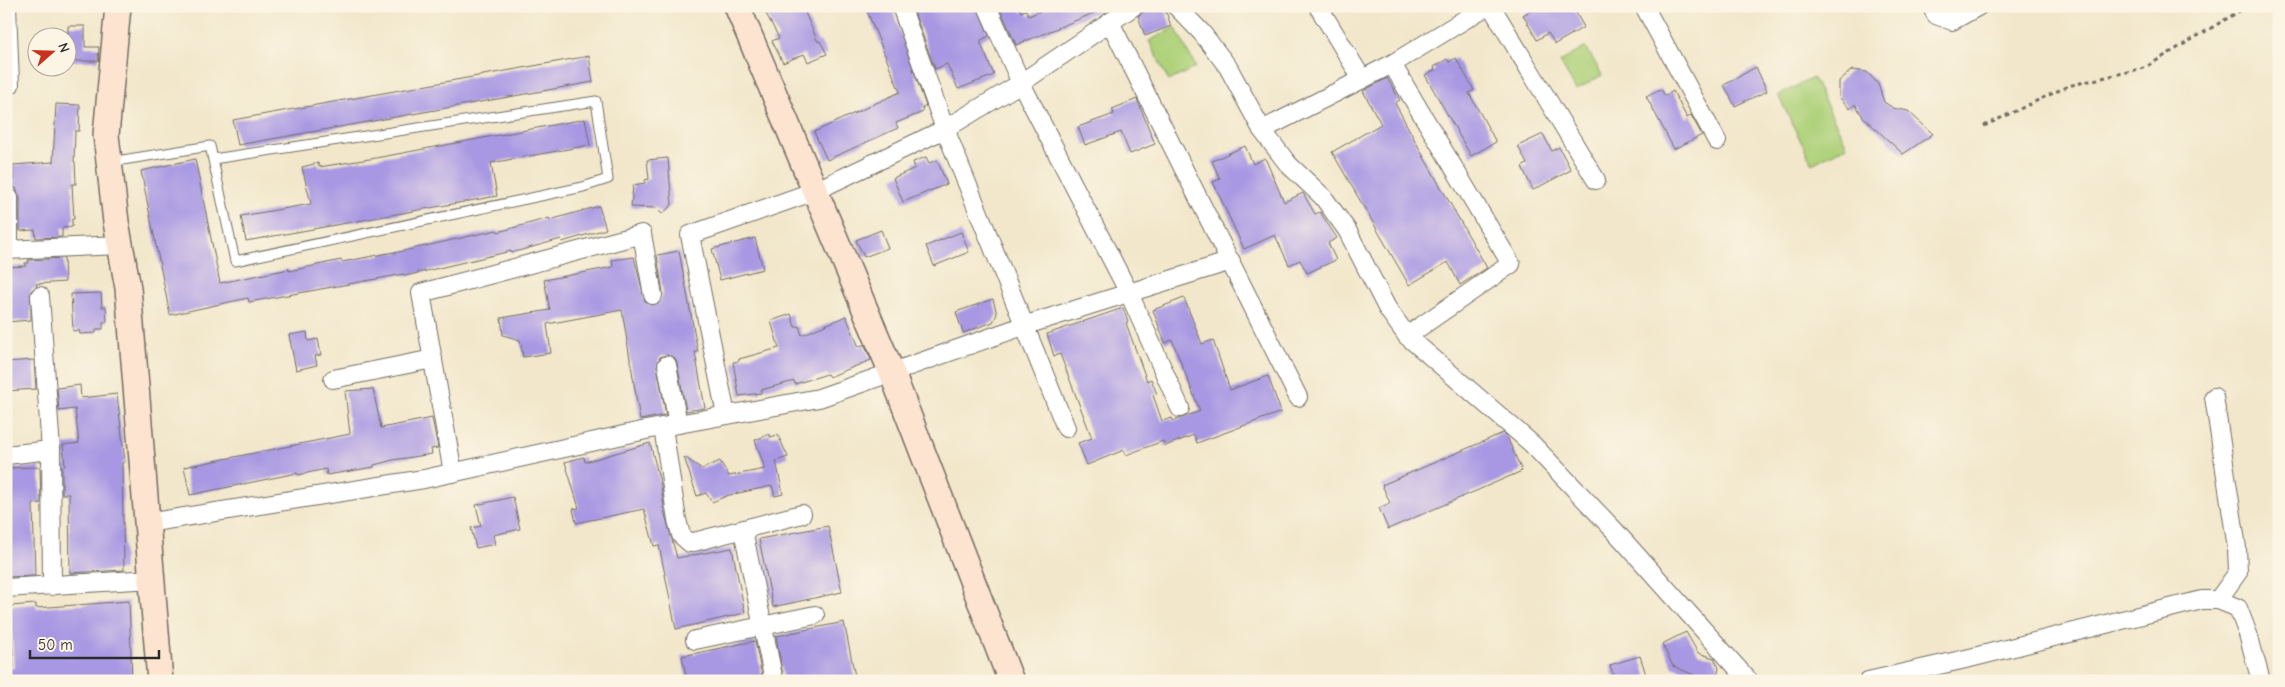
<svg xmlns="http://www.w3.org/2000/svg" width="2285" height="687" font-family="'Comic Neue',sans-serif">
	<rect width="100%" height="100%" fill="#fcf5e5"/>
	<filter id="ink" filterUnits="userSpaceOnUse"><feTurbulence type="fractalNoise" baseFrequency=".02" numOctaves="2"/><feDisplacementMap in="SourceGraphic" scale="10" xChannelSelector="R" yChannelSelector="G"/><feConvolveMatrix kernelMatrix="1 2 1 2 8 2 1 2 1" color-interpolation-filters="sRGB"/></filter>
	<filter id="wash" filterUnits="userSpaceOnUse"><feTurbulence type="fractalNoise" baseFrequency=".0096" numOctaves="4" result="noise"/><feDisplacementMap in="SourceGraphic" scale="20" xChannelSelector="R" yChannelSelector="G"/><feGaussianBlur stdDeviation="1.12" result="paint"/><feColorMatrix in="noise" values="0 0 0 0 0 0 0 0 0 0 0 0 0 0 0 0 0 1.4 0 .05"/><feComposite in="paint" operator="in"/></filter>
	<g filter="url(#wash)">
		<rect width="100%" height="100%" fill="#f2e7cb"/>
		<g fill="#afd17a" stroke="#6d7e52">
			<path d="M1175,27L1196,67L1169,81L1149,41Z"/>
			<path d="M1586,47L1602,75L1576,90L1560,62Z"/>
			<path d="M1813,78L1847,146L1812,164L1778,95Z"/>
		</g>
		<g id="blocks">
			<g fill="#a898e3">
				<path d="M762,6H802L818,42L820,41L827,54L808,62L804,54L783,63L772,41L779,38Z"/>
				<path d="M865,6H891L926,106L922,108L923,112L896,123L898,128L827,160L814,132L900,92Z"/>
				<path d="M912,6H977L989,36L981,40V44L994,75L958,89L947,64L935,69Z"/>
				<path d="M999,6H1019L1021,12L1026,10L1029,16L1052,6H1111L1016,45Z"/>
				<path d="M1157,6H1164L1171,26L1145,36L1138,16L1143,12Z"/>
				<path d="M1539,6H1572L1584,27L1555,44L1548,33L1537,40L1523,15Z"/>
				<path d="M68,26H85V47H99L98,61H68Z"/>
				<path d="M589,56L593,82L238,145L233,120Z"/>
				<path d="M1456,58L1474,90L1469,93L1496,142L1471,156L1425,75L1435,70L1434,67L1447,59L1449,62Z"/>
				<path d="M1756,67L1767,91L1735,106L1724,85Z"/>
				<path d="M1852,70L1867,72L1878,84L1884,102L1893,108L1908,111L1933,134L1903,154L1863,117L1855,104L1850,109L1839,97V81Z"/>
				<path d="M1387,78L1400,100L1395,103L1426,161L1487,268L1460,285L1448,262L1409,285L1332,152L1381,124L1363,91Z"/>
				<path d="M1661,89L1665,96L1673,91L1687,118L1691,115L1702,135L1674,149L1646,96Z"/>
				<path d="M1137,99L1155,144L1130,154L1121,132L1085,145L1078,127L1114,114L1112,109Z"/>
				<path d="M56,104L80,105L79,131H75L74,162H75L76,184H72L74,219H72V227L62,228V237L36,238L35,230L20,231V198L16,188H13V165L53,162Z"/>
				<path d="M585,119L590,145L491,163L497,196L246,241L241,216L311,204L302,167L318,163L319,167L376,158Z"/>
				<path d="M1543,134L1552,151L1559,147L1571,170L1533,190L1522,167L1527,164L1518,146Z"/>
				<path d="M1245,146L1253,164L1265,158L1284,202L1303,193L1315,214L1320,212L1337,238L1328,243L1336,260L1307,273L1300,260L1289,265L1275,235L1244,249L1213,182L1220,179L1212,161Z"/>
				<path d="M926,157L929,163L937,160L947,184L903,202L893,178L915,168L913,162Z"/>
				<path d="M668,158L672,205L662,214L656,208L631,207L633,185L645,183V180L649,179L647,160Z"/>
				<path d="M195,159L220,283L289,269V271L341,260L342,262L394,252V253L497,230L498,232L549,218L550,220L599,206L606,229L562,242L561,239L511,253V251L405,276L404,274L249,302L248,298L170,315L141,171Z"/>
				<path d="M881,230L888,248L864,257L856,240Z"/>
				<path d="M961,232L969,252L934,266L926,246Z"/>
				<path d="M755,238L763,269L720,280L712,249Z"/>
				<path d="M679,251L698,352H695L705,408L686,411L677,363L675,358L666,355L660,357L657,366L666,415L640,420L622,310L547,324L551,353L523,357L520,340L503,335L501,318L550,310L544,280L613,267L612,260L634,257L645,301L650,305L659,303L663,293L657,255Z"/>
				<path d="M64,258L65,282L36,284L37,286L31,291V320L6,322V267L26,266L25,263H29L28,260Z"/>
				<path d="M101,293L102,307H106L107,322H103V329H96V333L80,334L79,330L73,331L71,294Z"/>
				<path d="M1184,298L1202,344L1213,340L1230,390L1268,376L1281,412L1197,443L1194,435L1165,446L1163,441L1126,455L1124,450L1087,465L1078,443L1092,438L1060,354L1054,356L1047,334L1123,308L1128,322L1126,323L1144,373L1147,381L1151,379L1157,394L1153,395L1162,421L1172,418L1173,421L1200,411L1172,340L1165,343L1153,310Z"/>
				<path d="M993,299L997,314L993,322L963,333L956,312Z"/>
				<path d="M791,314L795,327L799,326L802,335L846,316L859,347L864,344L871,360L829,377L827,374L795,384L794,381L761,390V393L739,396L733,362L739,361V359L779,348L771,321Z"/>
				<path d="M307,332L308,341L318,339L321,355L315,356L317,365L296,370L289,335Z"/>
				<path d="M34,360L36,389L6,391V362Z"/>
				<path d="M80,385L81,398L117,394L125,462L122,463L124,570L70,573L69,494H62V466H65L63,445L79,443L75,409L59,411L57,388Z"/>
				<path d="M373,389L381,428L432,418L438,448L431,449L432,454L393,460L374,465V467L327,475L326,469L298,475L297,473L190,495L184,467L350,434L345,391Z"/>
				<path d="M1503,433L1507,437L1522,471L1388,529L1379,508L1390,503L1382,485Z"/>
				<path d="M770,434V437L778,435L788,457L776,461L783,494L775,496L772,486L729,495L712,502L706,493L697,496L684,457L702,469L720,461L729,476L765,469L755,440Z"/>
				<path d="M650,443L661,486L664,507H663L677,558L732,548L745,613L676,629L659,545L654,546L644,509L576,523L573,509L579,508L565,462L584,457L585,462Z"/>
				<path d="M40,467L41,503L33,504L35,576L6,577V468Z"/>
				<path d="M513,497L520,529L493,535L495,544L476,548L471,528L481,526L476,505Z"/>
				<path d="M828,526L842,592L773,607L759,539Z"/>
				<path d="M129,601L132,681H6V668H14L10,606L36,604V608Z"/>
				<path d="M844,622L856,681H784L776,636Z"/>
				<path d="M1686,632L1698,653L1714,658L1719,668L1717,678L1713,681H1695L1694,675L1673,666L1662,644Z"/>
				<path d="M755,641L763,681H687L682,656Z"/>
				<path d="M1640,656L1648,681H1615L1610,665Z"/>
			</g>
		</g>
	</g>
	<g filter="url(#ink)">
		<use href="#blocks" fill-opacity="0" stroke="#716d63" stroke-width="1"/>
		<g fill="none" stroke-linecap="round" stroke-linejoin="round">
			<g stroke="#716d63" stroke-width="11">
				<path id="lane" d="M110,162L210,146L235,261L583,187L608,179L596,101L213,159"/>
			</g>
			<g stroke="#716d63" stroke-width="20">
				<g id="street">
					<path d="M901,6L945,129L1066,428"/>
					<path d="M987,6L1021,83L1129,293L1180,408"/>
					<path d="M1176,6L1202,33L1228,67L1262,130L1288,164L1323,197L1347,230L1387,308L1407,336L1511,264L1392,64L1487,6"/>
					<path d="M1318,6L1362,79"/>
					<path d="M1491,6L1596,180"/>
					<path d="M1644,6L1717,141"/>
					<path d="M1931,6L1936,15L1952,21L1979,6"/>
					<path d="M1110,22L1298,397"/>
					<path d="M6,85H10L7,6"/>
					<path d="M1262,130L1392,64"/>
					<path d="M9,198V250"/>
					<path d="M6,250L120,245"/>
					<path d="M40,296L51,450L52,586"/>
					<path d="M1407,336L1532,444L1614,530L1749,681"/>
					<path d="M667,365L678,424"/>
					<path d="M333,379L433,359"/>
					<path d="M2214,397L2237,548L2238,572L2218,600"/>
					<path d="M726,415L690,235L815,191L945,129L1021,83L1134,6"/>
					<path d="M663,427L677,520L681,535L690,543L802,514"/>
					<path d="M6,455L51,450"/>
					<path d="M453,473L421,293L642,234L653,295"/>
					<path d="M147,523L424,479L646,430L819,398L1023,326L1231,261"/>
					<path d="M743,530L774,681"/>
					<path d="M6,588L152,579"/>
					<path d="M695,640L815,615"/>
					<path d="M1868,681L1970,658L2202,600H2218L2238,608L2248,634L2261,681"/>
				</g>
			</g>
			<g stroke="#716d63" stroke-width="28">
				<g id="secondary">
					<path d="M118,6L106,135L116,222L128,288L160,681"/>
					<path d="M737,6L892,373L1011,681"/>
				</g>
			</g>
			<path stroke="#716d63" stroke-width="3" stroke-dasharray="4 4" stroke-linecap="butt" d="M1984,126L2068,86L2144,68L2248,6"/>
			<use href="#lane" stroke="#fff" stroke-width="9"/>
			<use href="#street" stroke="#fff" stroke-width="18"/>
			<use href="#secondary" stroke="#fde4d1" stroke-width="25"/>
		</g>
	</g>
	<rect width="2285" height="687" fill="none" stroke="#fcf5e5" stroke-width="25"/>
	<g transform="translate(52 52) rotate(70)"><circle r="24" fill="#fcf5e5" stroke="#a8a49b"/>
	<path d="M0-4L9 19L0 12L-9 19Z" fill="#c8321e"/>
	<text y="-8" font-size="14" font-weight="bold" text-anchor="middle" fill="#2b2b2b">N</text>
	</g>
	<path d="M30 650v8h129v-8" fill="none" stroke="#2b2b2b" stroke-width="2.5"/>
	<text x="38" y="650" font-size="15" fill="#2b2b2b" stroke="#fcf5e5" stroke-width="4" paint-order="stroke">50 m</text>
</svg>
